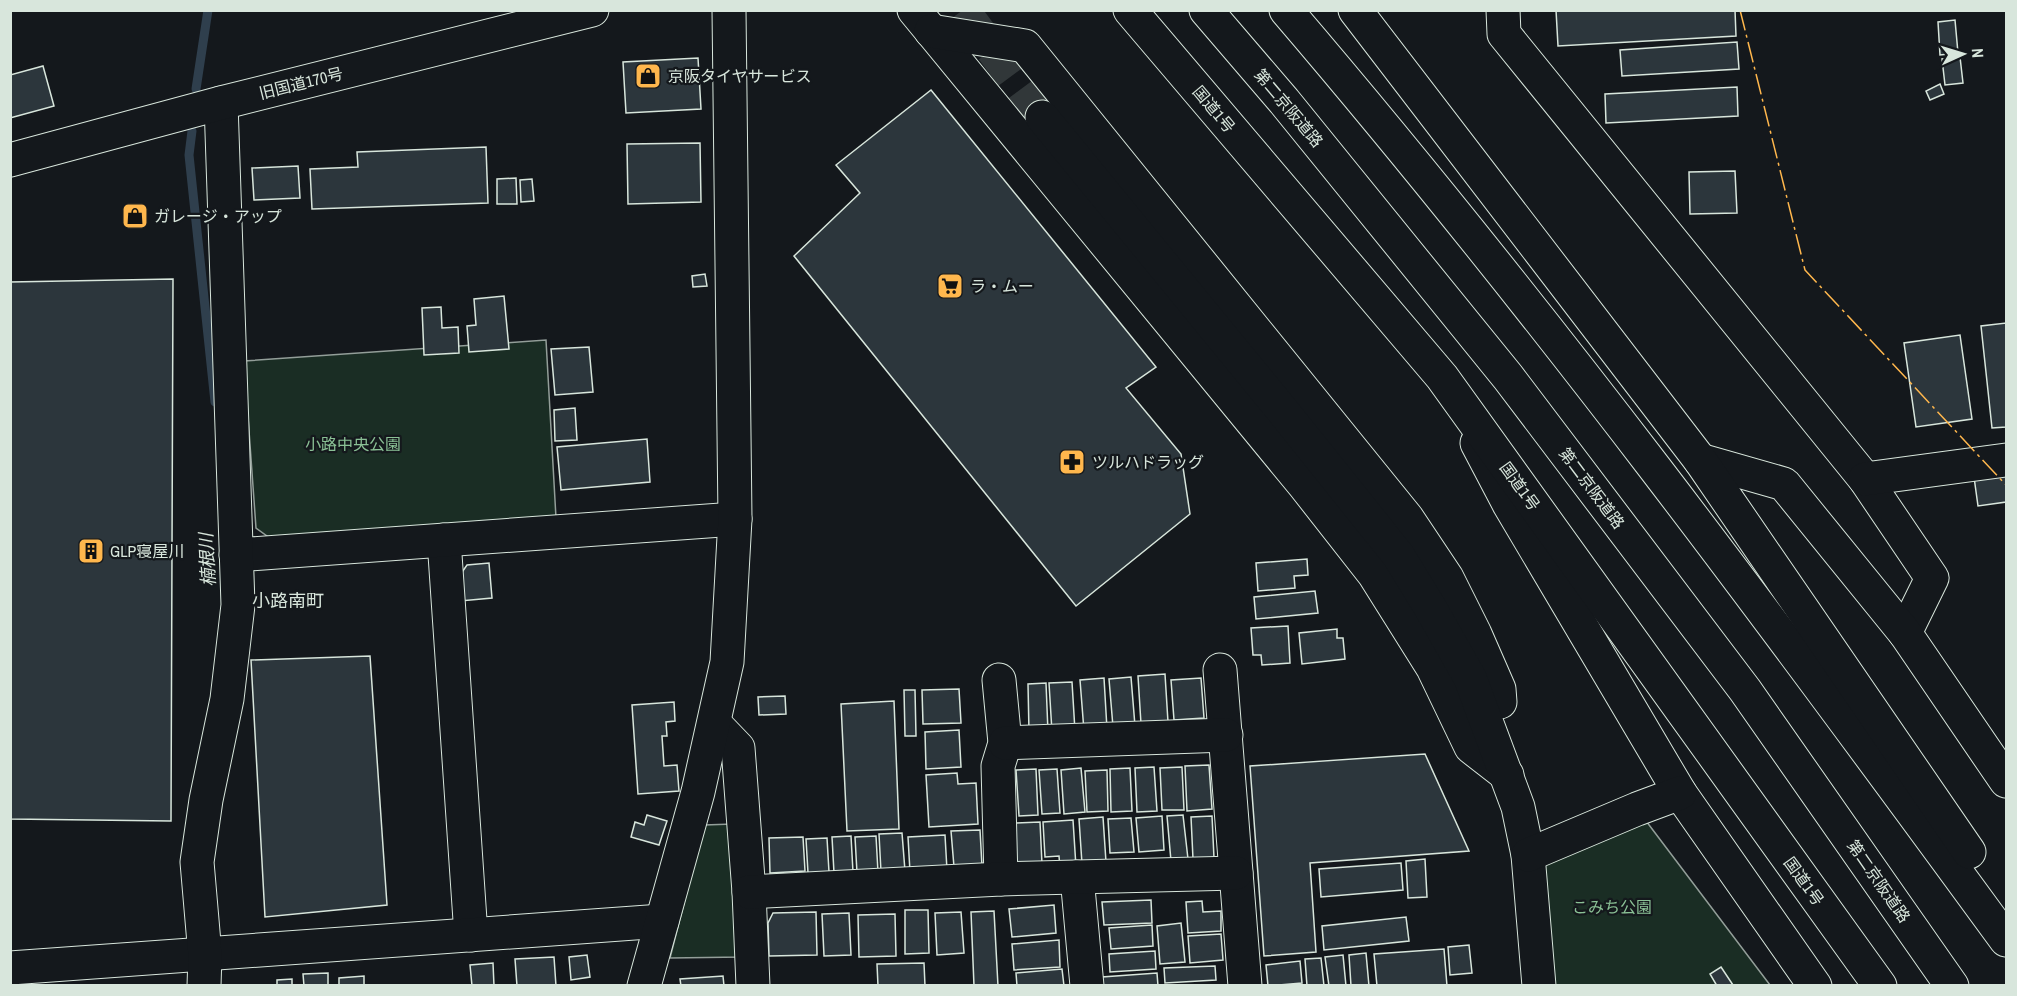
<svg xmlns="http://www.w3.org/2000/svg" width="2017" height="996" font-family="'Archivo Narrow','Noto Sans JP',sans-serif">
	<rect width="100%" height="100%" fill="#14181c"/>
	<g fill="#1a2d24" stroke="#939e99" stroke-width="1.5">
		<path d="M546,340L556,518L274,541L256,528L244,361Z"/>
		<path d="M1637,809L1770,985H1539L1528,855Z"/>
		<path d="M733,824L742,957L670,958L704,825Z"/>
	</g>
	<g fill="none" stroke-linecap="round" stroke-linejoin="round">
		<g stroke="#2f3f4d" stroke-width="9">
			<path d="M196,89L208,10"/>
			<path d="M192,131L189,155L215,402"/>
		</g>
	</g>
	<g fill="#2c363c" stroke="#d8e6dc" stroke-width="1.5">
		<path d="M1556,10H1735L1736,36L1558,46Z"/>
		<path d="M1955,20L1958,53L1940,55L1938,22Z"/>
		<path d="M1737,42L1739,69L1622,76L1620,50Z"/>
		<path d="M1960,57L1963,83L1945,85L1942,59Z"/>
		<path d="M698,58L701,109L626,113L623,62Z"/>
		<path d="M43,66L54,106L10,118V75Z"/>
		<path d="M1940,84L1944,94L1930,100L1926,91Z"/>
		<path d="M1737,87L1738,116L1606,123L1605,94Z"/>
		<path d="M931,90L1156,367L1126,388L1181,454L1190,514L1076,606L794,256L860,193L836,165Z"/>
		<path d="M700,143L701,202L628,204L627,144Z"/>
		<path d="M486,147L488,203L312,209L310,169L358,167L357,152Z"/>
		<path d="M298,166L300,198L254,200L252,168Z"/>
		<path d="M1735,171L1737,213L1690,214L1689,172Z"/>
		<path d="M516,178L517,204H497V179Z"/>
		<path d="M532,179L534,201L521,202L520,180Z"/>
		<path d="M705,274L707,286L693,287L692,276Z"/>
		<path d="M173,279L171,821L10,819V282Z"/>
		<path d="M504,296L509,349L469,352L467,326L476,325L474,299Z"/>
		<path d="M441,307L442,328L458,327L459,353L424,355L422,308Z"/>
		<path d="M2006,323V427L1992,428L1981,326Z"/>
		<path d="M1960,335L1972,419L1916,427L1904,343Z"/>
		<path d="M589,347L593,392L555,395L551,349Z"/>
		<path d="M575,408L577,440L555,441L554,410Z"/>
		<path d="M647,439L650,482L561,490L557,447Z"/>
		<path d="M2006,473V502L1978,506L1974,477Z"/>
		<path d="M1307,559L1308,575L1294,576L1295,588L1258,591L1256,563Z"/>
		<path d="M489,563L492,598L460,601L458,578L467,565Z"/>
		<path d="M1315,591L1318,613L1256,619L1254,597Z"/>
		<path d="M1288,626L1290,663L1262,665L1261,655H1253L1251,628Z"/>
		<path d="M1337,629V638H1343L1345,659L1302,664L1299,633Z"/>
		<path d="M370,656L387,905L265,917L251,660Z"/>
		<path d="M1165,674L1168,722L1141,724L1138,676Z"/>
		<path d="M1131,677L1135,726L1113,727L1109,679Z"/>
		<path d="M1104,678L1107,729L1084,731L1080,680Z"/>
		<path d="M1201,678L1204,718L1174,720L1171,680Z"/>
		<path d="M1072,682L1075,731L1052,732L1049,683Z"/>
		<path d="M1046,683L1048,732H1029L1028,684Z"/>
		<path d="M959,689L961,723L923,724L922,690Z"/>
		<path d="M904,690H915L916,736H905Z"/>
		<path d="M785,696L786,714L759,715L758,697Z"/>
		<path d="M894,701L899,829L847,831L841,704Z"/>
		<path d="M674,702L675,721L666,722L667,736H662L664,766L677,765L679,791L638,794L632,705Z"/>
		<path d="M959,730L961,767L926,769L925,732Z"/>
		<path d="M1425,754L1469,851L1310,863L1316,952L1264,956L1250,766Z"/>
		<path d="M1209,765L1212,809L1187,811L1185,766Z"/>
		<path d="M1154,767L1157,811L1137,812L1135,768Z"/>
		<path d="M1182,767L1184,810H1162L1160,768Z"/>
		<path d="M1081,768L1085,812L1064,814L1061,770Z"/>
		<path d="M1130,768L1132,811L1111,812L1110,769Z"/>
		<path d="M1036,769L1038,815L1019,816L1016,770Z"/>
		<path d="M1057,769L1060,813L1042,814L1039,770Z"/>
		<path d="M1107,770L1108,811L1087,812L1085,771Z"/>
		<path d="M957,773L958,784L976,783L978,824L929,827L926,775Z"/>
		<path d="M647,815L667,821L659,845L631,837L635,822L644,825Z"/>
		<path d="M1183,815L1188,859L1171,861L1167,816Z"/>
		<path d="M1162,816L1164,850L1139,852L1136,818Z"/>
		<path d="M1212,816L1214,858L1193,859L1191,817Z"/>
		<path d="M1103,817L1106,862L1082,864L1079,819Z"/>
		<path d="M1131,818L1134,852L1110,853L1108,819Z"/>
		<path d="M1073,820L1076,867L1060,868L1059,856L1045,857L1043,822Z"/>
		<path d="M1040,822L1042,864L1016,866L1014,823Z"/>
		<path d="M980,830L982,866L954,867L951,831Z"/>
		<path d="M902,833L905,871L881,872L879,834Z"/>
		<path d="M945,835L947,870L910,872L908,837Z"/>
		<path d="M851,836L853,872L834,873L832,837Z"/>
		<path d="M876,836L878,872L857,873L855,837Z"/>
		<path d="M803,837L805,871L770,873L769,838Z"/>
		<path d="M827,838L829,872L808,873L806,839Z"/>
		<path d="M1425,859L1427,897L1408,898L1406,861Z"/>
		<path d="M1401,863L1403,890L1321,897L1319,869Z"/>
		<path d="M1151,900L1152,923L1104,925L1102,902Z"/>
		<path d="M1202,901L1203,912L1221,911V931L1188,933L1186,902Z"/>
		<path d="M1054,905L1056,933L1012,937L1009,909Z"/>
		<path d="M905,910H928L929,953L905,954Z"/>
		<path d="M994,911L998,986H974L971,912Z"/>
		<path d="M816,912L817,955L769,956L768,923L773,913Z"/>
		<path d="M961,912L964,953L937,955L935,913Z"/>
		<path d="M849,913L851,955L824,956L822,914Z"/>
		<path d="M895,914L896,956L859,957L858,915Z"/>
		<path d="M1406,917L1409,941L1324,950L1322,926Z"/>
		<path d="M1181,923L1185,962L1160,964L1157,926Z"/>
		<path d="M1152,925L1153,946L1111,949L1109,928Z"/>
		<path d="M1221,934L1223,960L1190,963L1188,936Z"/>
		<path d="M1059,940L1060,967L1014,970L1012,944Z"/>
		<path d="M1469,945L1472,973L1450,975L1448,947Z"/>
		<path d="M1444,949L1447,986H1377L1374,954Z"/>
		<path d="M1155,951L1156,969L1110,972L1109,954Z"/>
		<path d="M1366,953L1369,986H1351L1349,955Z"/>
		<path d="M587,955L590,977L571,980L569,957Z"/>
		<path d="M1343,955L1346,986H1329L1325,957Z"/>
		<path d="M554,957L556,986H517L515,959Z"/>
		<path d="M1321,958L1324,986H1307L1305,959Z"/>
		<path d="M1300,961L1302,983L1268,986L1266,965Z"/>
		<path d="M493,963L494,986H472L470,965Z"/>
		<path d="M924,963L925,986H878L877,964Z"/>
		<path d="M1215,966L1216,980L1165,983L1164,968Z"/>
		<path d="M1721,967L1733,985V986H1717L1710,974Z"/>
		<path d="M1062,969L1064,986H1017L1016,973Z"/>
		<path d="M328,973V986H304L303,974Z"/>
		<path d="M1157,973L1158,986H1103L1102,977Z"/>
		<path d="M364,976V986H339V978Z"/>
		<path d="M723,976L724,986H681L680,979Z"/>
		<path d="M292,979V986H277V980Z"/>
	</g>
	<g fill="none" stroke-linecap="round" stroke-linejoin="round">
		<path stroke="#313739" stroke-width="33" stroke-dasharray="33 16" stroke-linecap="butt" d="M963,10L1042,117"/>
		<g stroke="#d8e6dc" stroke-width="35">
			<g id="minor">
				<path d="M914,10L1305,486L1374,574L1433,668L1471,747L1507,775"/>
				<path d="M1503,10L1504,34L1865,479L1932,578L1905,633"/>
				<path d="M931,31L1025,46L1407,518L1447,578L1475,634L1499,689L1500,702"/>
				<path d="M1042,117L1282,410L1398,555L1431,609L1470,678L1518,807L1528,855L1539,986"/>
				<path d="M1477,443L1509,504L1680,793L1815,986"/>
				<path d="M1700,460L1784,484L1905,633L2006,781"/>
				<path d="M1865,479L2006,460"/>
				<path d="M444,540L471,935"/>
				<path d="M236,555L735,519"/>
				<path d="M1220,670L1245,986"/>
				<path d="M999,680L1005,743L998,766L1001,879"/>
				<path d="M714,723L738,748L749,892L753,986"/>
				<path d="M1005,743L1226,735"/>
				<path d="M1528,855L1637,809L1680,793"/>
				<path d="M1077,877L1087,986"/>
				<path d="M749,892L1001,879L1236,873"/>
				<path d="M10,968L662,921"/>
				<path d="M204,986L205,955L197,862L206,800L227,699L238,605L221,103"/>
				<path d="M644,986L698,792L727,662L735,519L729,10"/>
			</g>
		</g>
		<g stroke="#d8e6dc" stroke-width="35">
			<g id="highway">
				<path d="M1130,10L1442,377L1880,986"/>
				<path d="M1206,10L1284,101L1508,377L1745,690L1952,986"/>
				<path d="M1286,10C1541,308 1775,624 2006,940"/>
				<path d="M1355,10L1700,460L1969,852"/>
				<path d="M10,160L221,103L592,10"/>
			</g>
		</g>
		<use href="#minor" stroke="#14181c" stroke-width="33"/>
		<use href="#highway" stroke="#14181c" stroke-width="33"/>
		<path stroke="#ffb74d" stroke-width="1.5" stroke-dasharray="21 4.5 3 4.5" stroke-linecap="butt" d="M1740,10L1805,270L2006,485"/>
	</g>
	<defs>
		<g id="shop-square" transform="scale(1.35)"><rect x="-9" y="-9" width="18" height="18" rx="4" fill="#ffb74d" stroke="#14181c"/><path d="M-5-2.5h2.3a2.7 3.5 0 0 1 5.4 0H5L5.5 6h-11ZM-1.5-2.5h3a1.5 2.3 0 0 0-3 0Z" fill="#111"/></g>
		<g id="supermarket-square" transform="scale(1.35)"><rect x="-9" y="-9" width="18" height="18" rx="4" fill="#ffb74d" stroke="#14181c"/><path d="M-6-5.5h2.5l.6 2H6L4.5 2H-2.5L-4.4-4H-6ZM-1.5 3.2a1.3 1.3 0 1 0 .1 0ZM3 3.2a1.3 1.3 0 1 0 .1 0Z" fill="#111"/></g>
		<g id="pharmacy-square" transform="scale(1.35)"><rect x="-9" y="-9" width="18" height="18" rx="4" fill="#ffb74d" stroke="#14181c"/><path d="M-2-6h4v4h4v4h-4v4h-4v-4h-4v-4h4Z" fill="#111"/></g>
		<g id="building-square" transform="scale(1.35)"><rect x="-9" y="-9" width="18" height="18" rx="4" fill="#ffb74d" stroke="#14181c"/><path d="M-4-6H4V6H1V3H-1V6H-4ZM-2.5-4.3h1.7v1.8h-1.7ZM.8-4.3h1.7v1.8H.8ZM-2.5-1h1.7V.8h-1.7ZM.8-1h1.7V.8H.8Z" fill="#111"/></g>
	</defs>
	<g fill-rule="evenodd">
		<use href="#shop-square" x="648" y="76"/>
		<use href="#shop-square" x="135" y="216"/>
		<use href="#supermarket-square" x="950" y="286"/>
		<use href="#pharmacy-square" x="1072" y="462"/>
		<use href="#building-square" x="91" y="551"/>
	</g>
	<g text-anchor="middle" dominant-baseline="central" stroke-width="4.5" stroke-linejoin="round" paint-order="stroke">
		<g font-size="16" fill="#d8e6dc" stroke="#14181c" text-anchor="start">
			<text x="668" y="76">京阪タイヤサービス</text>
			<text x="154" y="216">ガレージ・アップ</text>
			<text x="970" y="286">ラ・ムー</text>
			<text x="1092" y="462">ツルハドラッグ</text>
			<text x="110" y="551">GLP寝屋川</text>
		</g>
		<g font-size="16" fill="#d8e6dc" stroke="#14181c">
			<text transform="translate(301 83) rotate(-14)">旧国道170号</text>
			<text transform="translate(1289 108) rotate(50)">第二京阪道路</text>
			<text transform="translate(1214 109) rotate(50)">国道1号</text>
			<text transform="translate(1520 486) rotate(54)">国道1号</text>
			<text transform="translate(1592 488) rotate(53)">第二京阪道路</text>
			<text transform="translate(1804 881) rotate(54)">国道1号</text>
			<text transform="translate(1879 881) rotate(55)">第二京阪道路</text>
		</g>
		<g font-size="16" fill="#8ac095" stroke="#14181c">
			<text x="353" y="444">小路中央公園</text>
			<text x="1612" y="907">こみち公園</text>
		</g>
		<g font-size="18" font-style="italic" fill="#d8e6dc" stroke="#14181c">
			<text transform="translate(207 560) rotate(-93)">楠根川</text>
		</g>
		<g font-size="18" fill="#d8e6dc" stroke="#14181c">
			<text x="288" y="600">小路南町</text>
		</g>
	</g>
	<rect width="2017" height="996" fill="none" stroke="#d8e6dc" stroke-width="24"/>
	<g transform="translate(1963 54) rotate(86)" stroke="#14181c" stroke-width="4.5" paint-order="stroke">
	<path d="M0-4.5L10 22L0 15L-10 22Z" fill="#d8e6dc"/>
	<text y="-9" font-size="16" font-weight="bold" text-anchor="middle" fill="#d8e6dc">N</text>
	</g>
</svg>
